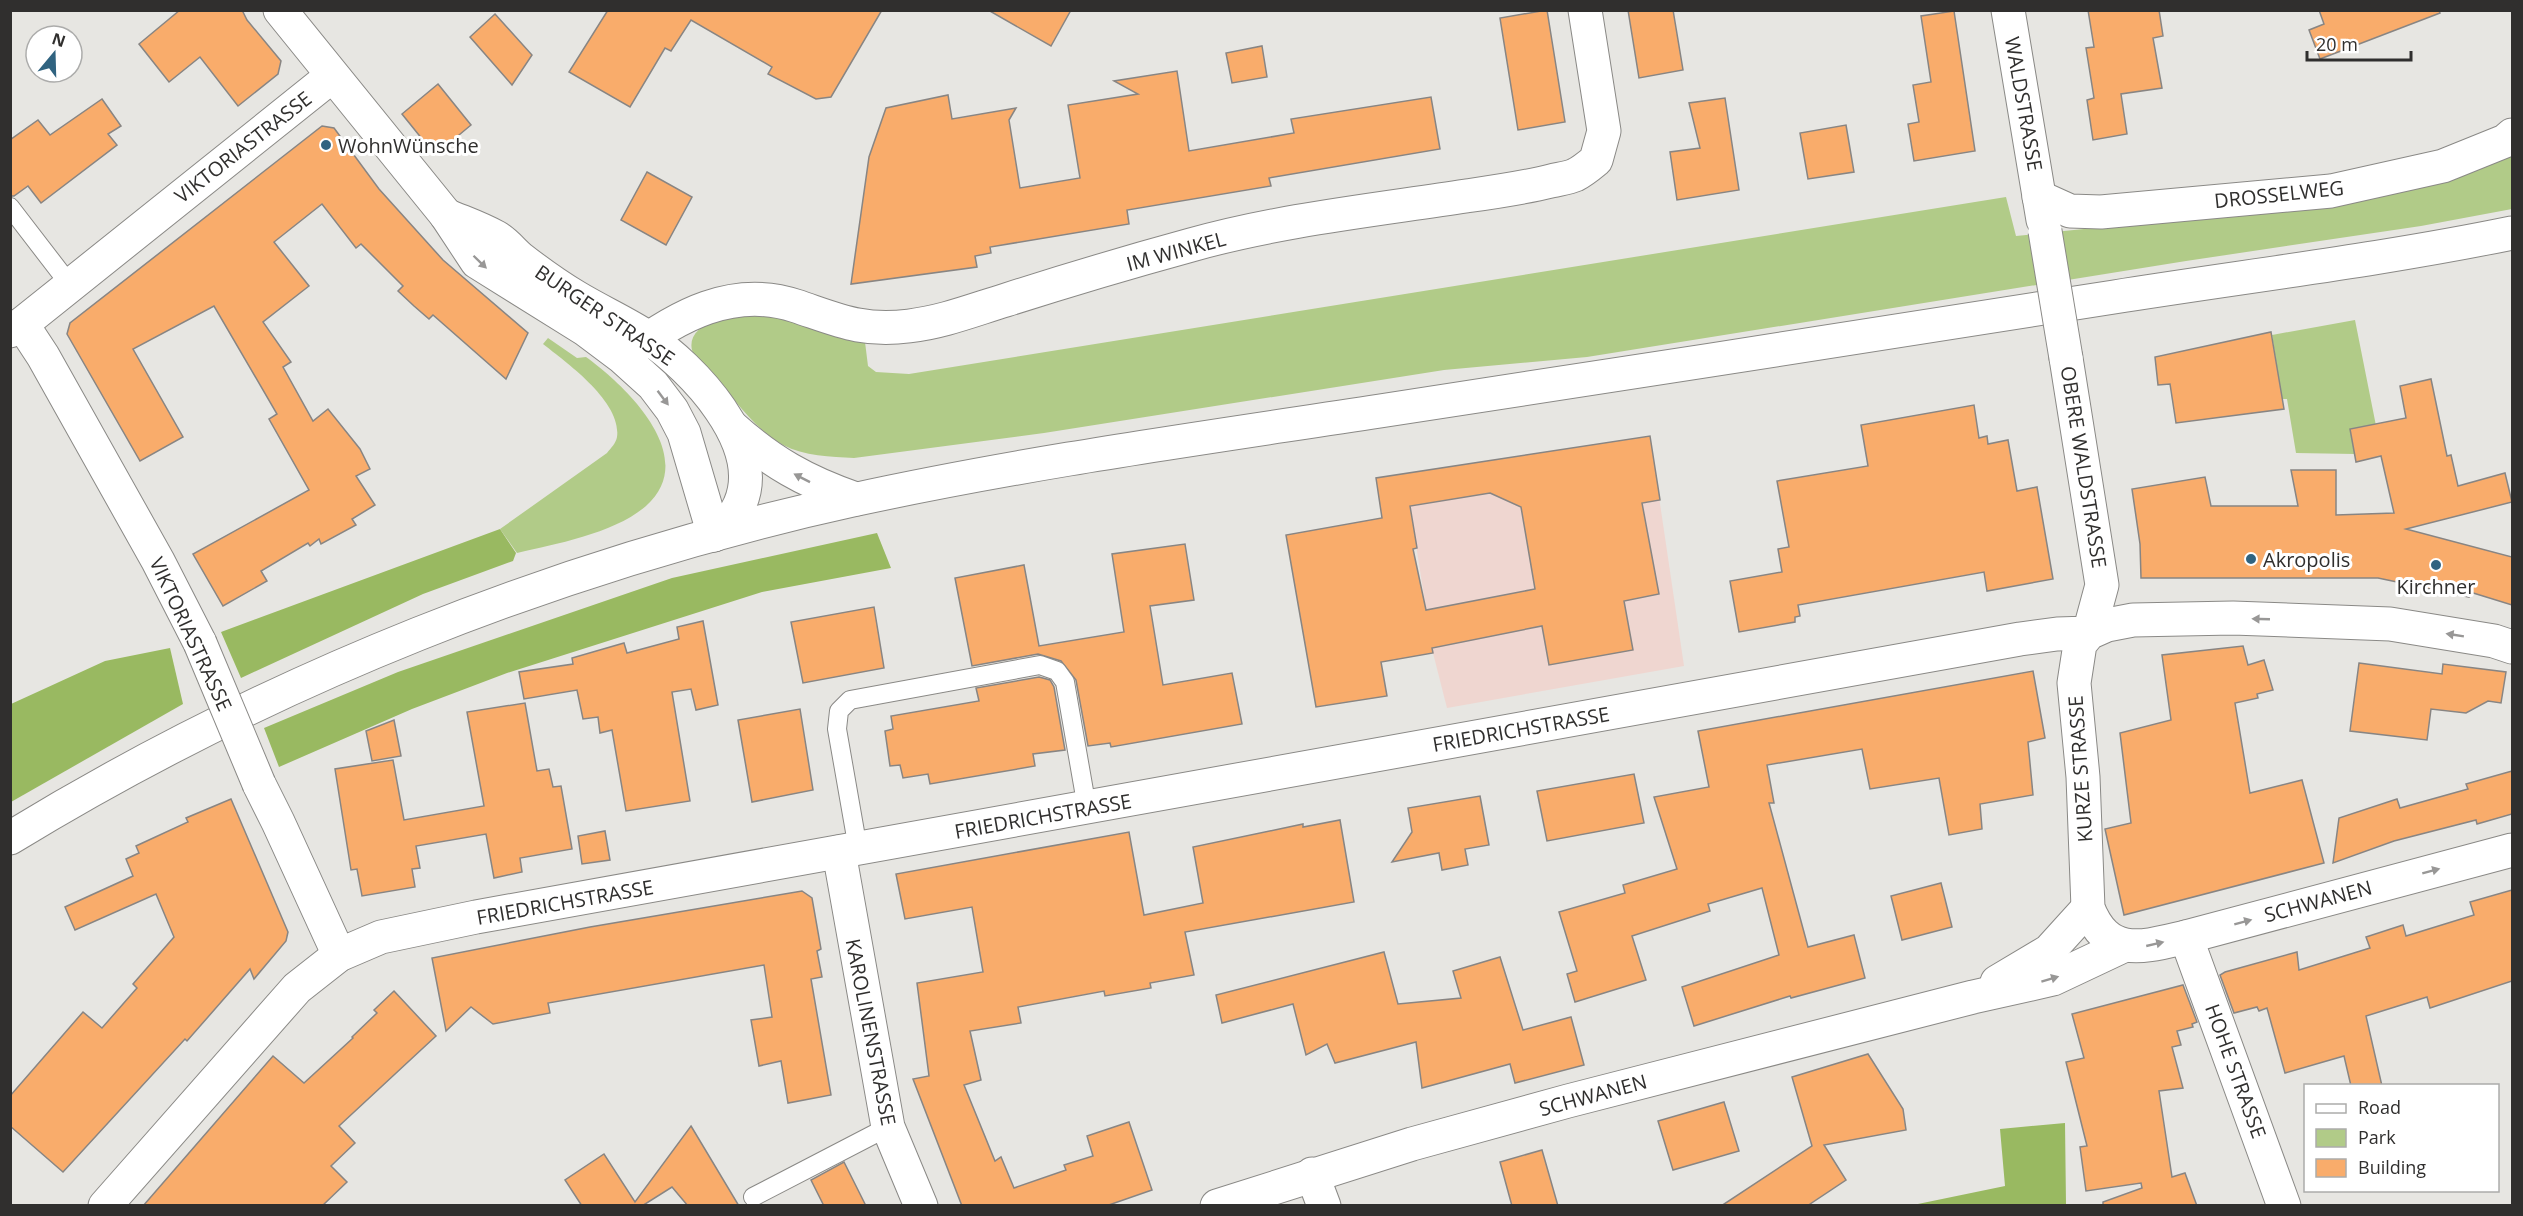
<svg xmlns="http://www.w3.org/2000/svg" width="2523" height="1216" font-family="'Open Sans',sans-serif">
	<rect width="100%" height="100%" fill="#e7e6e2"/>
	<path fill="#efd6d0" d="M1650,436L1684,666L1447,708L1433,653L1405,475Z"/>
	<g fill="#b1cb88">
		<path d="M2512,153V209L2421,226L2186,261L1587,357L1444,370L1044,433L854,458C831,457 804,456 783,445C750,426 732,394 706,367C701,362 694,358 692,350C685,320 743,311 764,313C774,314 785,319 794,322C818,329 841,335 865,342L868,366L876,372L909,374L2006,197L2016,236L2350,202Z"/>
		<path d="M2355,320L2382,456L2380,457L2372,425L2350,429L2355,454L2296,453L2287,399H2282L2272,335Z"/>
		<path d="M548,338L577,358L586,357C626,386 701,457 646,506C615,533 556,544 517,553L500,529L607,453C611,448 616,443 617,437C622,402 567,363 543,344Z"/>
	</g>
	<g fill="#99b961">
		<path d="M500,529L516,553L513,561L423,594L241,678L221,632Z"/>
		<path d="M877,533L891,568L762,592L507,673L412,709L279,767L264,728L398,672L672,578Z"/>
		<path d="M170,648L183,704L11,802V704L105,661Z"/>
		<path d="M2065,1123L2066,1205H1913L2005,1186L2000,1129Z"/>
	</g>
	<g fill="#f9ac6b" stroke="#888583" stroke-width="1.5" fill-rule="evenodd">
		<path d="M180,10H242L247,20L281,61L278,74L238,106L200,57L169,82L139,44Z"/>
		<path d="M608,10H882L831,97L816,99L768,74L772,67L691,20L671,51L665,48L630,107L569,72Z"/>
		<path d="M988,10H1071L1051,46Z"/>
		<path d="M1547,10L1565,122L1518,130L1500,18Z"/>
		<path d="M1628,10H1673L1683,70L1639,78Z"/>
		<path d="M2088,10H2159L2163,36L2153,38L2162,88L2121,94L2127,134L2093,140L2087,100L2094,98L2086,48L2094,47Z"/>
		<path d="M2319,10H2439L2440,13L2320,59L2309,30L2324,24Z"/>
		<path d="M1954,11L1975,151L1914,161L1908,124L1919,122L1913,85L1931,82L1921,16Z"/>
		<path d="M495,14L532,55L512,85L470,37Z"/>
		<path d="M1262,46L1267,77L1232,83L1226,53Z"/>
		<path d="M1177,71L1189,151L1294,133L1291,119L1431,97L1440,149L1269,178L1271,186L1127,210L1129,224L990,247L991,253L975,256L977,267L851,284L869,157L886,108L948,95L952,119L1016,108L1009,120L1020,188L1080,178L1068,105L1138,94L1114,81Z"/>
		<path d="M438,84L471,125L435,155L402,114Z"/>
		<path d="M1725,98L1739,190L1677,200L1670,152L1700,148L1689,103Z"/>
		<path d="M102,99L121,126L108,134L117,145L41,203L28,186L14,196H10V140L38,120L50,135Z"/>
		<path d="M1846,125L1854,172L1808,179L1800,133Z"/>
		<path d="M322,126L334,128L379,189L443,260L528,333L506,379L433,315L429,319L414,306L398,291L403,286L361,244L356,248L322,204L274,242L309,286L263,322L291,362L283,367L313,421L328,409L360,449L370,469L356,476L375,505L352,519L356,525L321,544L319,539L310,546L308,543L261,571L267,581L223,606L193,554L309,490L269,419L277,414L214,306L133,349L183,437L140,461L67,334L70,323Z"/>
		<path d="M647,172L692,197L666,245L621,220Z"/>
		<path d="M2271,332L2284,409L2176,423L2170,384L2158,385L2155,357Z"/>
		<path d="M2431,379L2447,456L2451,455L2458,486L2505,473L2512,502L2406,529L2512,557V605L2470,592L2469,597L2378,578H2141L2140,544L2132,489L2205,477L2211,506H2298L2291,470H2336V515L2394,513L2381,456L2356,462L2350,429L2406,418L2400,386Z"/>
		<path d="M1974,405L1979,438L1987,436L1988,444L2008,440L2017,491L2037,487L2053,579L1987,591L1984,572L1798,605L1800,616L1795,617V622L1739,632L1730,581L1782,572L1778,549L1789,547L1777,481L1868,466L1861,425Z"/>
		<path d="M1650,436L1660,500L1642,503L1659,594L1624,601L1633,650L1549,665L1542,626L1432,648L1433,653L1381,662L1387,696L1316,707L1286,535L1382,518L1376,478ZM1490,493L1521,507L1535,589L1426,610L1413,549L1417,548L1410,506Z"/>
		<path d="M1185,544L1194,600L1150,606L1163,685L1232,673L1242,724L1111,747L1110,743L1088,746L1076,680L1061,661L1038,654L972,666L955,578L1024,565L1039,646L1124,632L1112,554Z"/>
		<path d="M874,607L884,668L803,683L791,622Z"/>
		<path d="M703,621L718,705L696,710L691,689L672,692L690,801L626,811L612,730L600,733L598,717L583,719L577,690L524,699L519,672L573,664L572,658L624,643L627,653L679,639L677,627Z"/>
		<path d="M2243,646L2248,665L2264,660L2273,690L2257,694L2258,698L2235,703L2250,793L2302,780L2324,863L2124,915L2105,829L2131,823L2120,733L2171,720L2162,655Z"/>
		<path d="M2359,663L2442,674L2443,664L2506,672L2501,703L2488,701L2466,713L2431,709L2427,740L2350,731Z"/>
		<path d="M2033,671L2045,738L2028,742L2033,795L1980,804L1982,829L1949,835L1939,778L1870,789L1862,749L1767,765L1774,803H1769L1808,947L1854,935L1865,978L1791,998L1790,996L1694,1026L1682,987L1779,955L1762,888L1708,904L1710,911L1632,936L1646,980L1575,1002L1567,974L1577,971L1559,912L1625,893L1623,885L1677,869L1654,797L1709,787L1698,731Z"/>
		<path d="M1039,677L1050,680L1054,687L1065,750L1033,754L1035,766L930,784L928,774L903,778L900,765L890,766L885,731L893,729L891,716L979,701L976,688Z"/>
		<path d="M525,703L537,771L549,769L553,787L561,786L572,849L520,858L522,872L494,878L486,834L416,846L420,868L412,869L415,887L362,896L357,869L351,870L335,769L393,760L404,820L484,806L467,712Z"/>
		<path d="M800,709L813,790L752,802L738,720Z"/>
		<path d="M394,720L401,756L372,761L366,731Z"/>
		<path d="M2512,771V814L2477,824L2476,820L2394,841L2333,863L2339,818L2397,799L2400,808L2468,789L2466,784Z"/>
		<path d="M1634,774L1644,823L1547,841L1537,791Z"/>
		<path d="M1480,796L1489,845L1465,849L1468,865L1442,870L1439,853L1392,862L1412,832L1408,808Z"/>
		<path d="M231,799L288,932L286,941L254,979L250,969L187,1041L185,1039L63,1172L10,1126V1096L83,1012L102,1028L137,988L133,984L174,937L156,894L75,930L65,907L133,876L126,859L139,853L136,846L188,822L186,818Z"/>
		<path d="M1340,820L1354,902L1185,932L1194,975L1150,983L1151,988L1105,996L1104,991L1018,1007L1021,1023L970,1031L981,1080L964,1085L995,1161L1001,1157L1014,1188L1066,1170L1064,1165L1093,1156L1087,1136L1129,1122L1152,1190L1106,1206H962L913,1079L929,1076L917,983L983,972L972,907L905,919L896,874L1129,832L1144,915L1203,903L1193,847L1303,824V827Z"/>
		<path d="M605,831L610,860L582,864L578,836Z"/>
		<path d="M1941,883L1952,927L1902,940L1891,896Z"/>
		<path d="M2512,890V981L2430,1008L2427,997L2366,1016L2382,1086H2351L2344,1056L2285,1073L2267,1008L2259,1011L2257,1007L2234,1013L2220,975L2225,972L2297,952L2299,970L2370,948L2366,937L2403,925L2406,936L2474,915L2470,902Z"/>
		<path d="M802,891L812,898L821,949L817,951L822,977L811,979L831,1095L788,1103L781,1061L759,1066L751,1020L772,1017L764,965L548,1003L550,1013L493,1024L471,1007L446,1031L432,958L590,927Z"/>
		<path d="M1384,952L1398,1004L1461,998L1453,971L1500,957L1523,1030L1571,1017L1584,1065L1515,1083L1510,1064L1422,1088L1416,1042L1335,1063L1327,1044L1306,1055L1293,1004L1222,1023L1216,995Z"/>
		<path d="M2183,985L2197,1022L2192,1024L2193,1027L2177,1031L2181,1045L2172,1047L2183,1088L2159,1091L2172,1177L2185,1173L2197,1206H2103V1202L2142,1188L2141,1183L2086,1191L2080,1147L2087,1146L2066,1062L2084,1058L2072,1014Z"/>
		<path d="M394,991L436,1036L339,1126L355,1143L331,1166L347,1182L322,1206H143L273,1056L304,1083L353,1038L352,1037L377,1013L374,1010Z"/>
		<path d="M1868,1054L1903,1109L1906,1130L1824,1145L1846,1180L1807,1206H1721L1812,1146L1792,1077Z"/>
		<path d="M1724,1102L1739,1151L1673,1170L1658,1121Z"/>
		<path d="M691,1126L739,1206H688L672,1187L642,1206H582L565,1180L604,1154L635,1202Z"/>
		<path d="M1542,1150L1558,1206H1512L1500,1162Z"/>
		<path d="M844,1162L866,1206H824L811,1180Z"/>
	</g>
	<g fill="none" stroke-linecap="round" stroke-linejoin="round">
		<g stroke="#8a8986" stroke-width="20">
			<g id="service">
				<path d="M10,207L70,285"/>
				<path d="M858,849L837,729L839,711L850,700L1040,665L1057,671L1065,682L1087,808"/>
				<path d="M753,1197L888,1127"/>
			</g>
		</g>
		<g stroke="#8a8986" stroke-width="35">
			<g id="minor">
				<path d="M2008,10L2043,220"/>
				<path d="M2039,197L2070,211L2101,212L2331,191L2443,166L2505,141L2512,135"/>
				<path d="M22,324L43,356L158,561L200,643"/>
				<path d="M10,331L22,324L332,76"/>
				<path d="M628,353C677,316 733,285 796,306C838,320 862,332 909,326C943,322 973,310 1006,300C1068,280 1129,262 1191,245C1280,220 1375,210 1466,196C1494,192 1523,188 1551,181C1559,179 1568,178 1575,175C1583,171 1590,165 1596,160L1604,131L1585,10"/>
				<path d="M259,784L278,822L339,955"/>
				<path d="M839,852L888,1127L921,1206"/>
				<path d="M2186,937L2284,1206"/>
				<path d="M1312,1174L1324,1206"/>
				<path d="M105,1206L297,988L339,955L381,937L476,917L2020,639L2057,634L2089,633L2102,585L2066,358"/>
			</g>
		</g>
		<g stroke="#8a8986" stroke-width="35">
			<g id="tertiary">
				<path d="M2512,647L2494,641L2390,624L2233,618L2133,620L2107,625L2089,633L2080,644L2074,683L2083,777L2088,908C2108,959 2143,947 2186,937L2512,850"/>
				<path d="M1997,982L2049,951L2088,908"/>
				<path d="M1217,1206L1412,1144L1568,1101L1973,997L2053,979L2123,946"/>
			</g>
		</g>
		<g stroke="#8a8986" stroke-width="35">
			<g id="primary">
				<path d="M280,10L446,215L477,262L586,330L622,357L653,385L672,410L684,433L714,535"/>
				<path d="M446,215C462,222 480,228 496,237C505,242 512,251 520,258C538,272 556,285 576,297C599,311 624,322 647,337C693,368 766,444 740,504C735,517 724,526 714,535"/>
				<path d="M732,427C771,462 806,482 856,499"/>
				<path d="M10,838C269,680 557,565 853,500C1027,462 1204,438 1380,411C1625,374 1869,335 2114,297C2246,276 2381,260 2512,233"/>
			</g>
		</g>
		<use href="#service" stroke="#fff" stroke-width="18"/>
		<use href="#minor" stroke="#fff" stroke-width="33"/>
		<use href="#tertiary" stroke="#fff" stroke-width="33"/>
		<use href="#primary" stroke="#fff" stroke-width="33"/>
		<g stroke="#8a8986" stroke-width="35" stroke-linecap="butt">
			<g id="minor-bridge">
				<path d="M2045,231L2066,358"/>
				<path d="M200,643L259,784"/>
			</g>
		</g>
		<use href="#minor-bridge" stroke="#fff" stroke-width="33"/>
	</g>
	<defs><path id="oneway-solid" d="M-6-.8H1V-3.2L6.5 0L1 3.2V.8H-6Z" transform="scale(1.5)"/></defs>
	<g fill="#989796">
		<use href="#oneway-solid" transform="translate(480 262) rotate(44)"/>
		<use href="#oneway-solid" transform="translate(663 398) rotate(53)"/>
		<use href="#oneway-solid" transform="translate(802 478) rotate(-153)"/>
		<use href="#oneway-solid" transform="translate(2261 619) rotate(-178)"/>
		<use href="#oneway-solid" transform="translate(2455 635) rotate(-171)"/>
		<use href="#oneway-solid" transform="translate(2431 871) rotate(-15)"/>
		<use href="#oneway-solid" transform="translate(2243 922) rotate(-15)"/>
		<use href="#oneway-solid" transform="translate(2155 944) rotate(-13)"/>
		<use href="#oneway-solid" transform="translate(2050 979) rotate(-17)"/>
	</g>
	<g fill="#306380" stroke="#fff" stroke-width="2">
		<circle cx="326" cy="145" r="6"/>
		<circle cx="2251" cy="559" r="6"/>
		<circle cx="2436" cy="565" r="6"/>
	</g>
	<g text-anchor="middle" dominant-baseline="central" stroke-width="6" stroke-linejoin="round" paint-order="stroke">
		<g font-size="20" fill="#302f2e" stroke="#fff">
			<text transform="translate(2024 104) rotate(80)">WALDSTRASSE</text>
			<text transform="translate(243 147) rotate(-38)">VIKTORIASTRASSE</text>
			<text transform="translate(2279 194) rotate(-6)">DROSSELWEG</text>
			<text transform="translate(1176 251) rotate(-15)">IM WINKEL</text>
			<text transform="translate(605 315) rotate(34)">BURGER STRASSE</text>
			<text transform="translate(2084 467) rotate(81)">OBERE WALDSTRASSE</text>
			<text transform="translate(191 634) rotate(65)">VIKTORIASTRASSE</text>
			<text transform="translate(1521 729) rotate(-10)">FRIEDRICHSTRASSE</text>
			<text transform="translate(2080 769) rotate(-94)">KURZE STRASSE</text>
			<text transform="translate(1043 816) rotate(-10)">FRIEDRICHSTRASSE</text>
			<text transform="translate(2318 901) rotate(-15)">SCHWANEN</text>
			<text transform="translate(565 902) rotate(-10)">FRIEDRICHSTRASSE</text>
			<text transform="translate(871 1032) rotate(79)">KAROLINENSTRASSE</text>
			<text transform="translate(2236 1071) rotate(70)">HOHE STRASSE</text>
			<text transform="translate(1593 1095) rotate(-15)">SCHWANEN</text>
		</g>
		<g font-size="20" fill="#302f2e" stroke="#fff" text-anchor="start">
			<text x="338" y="145">WohnWünsche</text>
			<text x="2263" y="559">Akropolis</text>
			<text x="2436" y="586" text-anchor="middle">Kirchner</text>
		</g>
	</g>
	<rect width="2523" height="1216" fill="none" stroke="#302f2e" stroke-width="24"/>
	<rect x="2304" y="1084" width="195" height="108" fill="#ffffff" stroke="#acacab" stroke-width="1.5"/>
	<rect x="2316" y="1104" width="30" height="9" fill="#ffffff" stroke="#acacab" stroke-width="1.5"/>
	<text x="2358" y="1114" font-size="18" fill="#302f2e">Road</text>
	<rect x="2316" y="1129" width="30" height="18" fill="#b1cb88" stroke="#acacab" stroke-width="1.5"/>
	<text x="2358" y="1144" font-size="18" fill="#302f2e">Park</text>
	<rect x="2316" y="1159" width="30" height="18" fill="#f9ac6b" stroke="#acacab" stroke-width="1.5"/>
	<text x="2358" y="1174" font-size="18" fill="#302f2e">Building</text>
	<g transform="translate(54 54) rotate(19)"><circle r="28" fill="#ffffff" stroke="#acacab" stroke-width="1.5"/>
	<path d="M0-4.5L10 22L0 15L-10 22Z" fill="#306380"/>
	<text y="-9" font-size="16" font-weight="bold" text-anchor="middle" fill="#302f2e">N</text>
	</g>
	<path d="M2307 51v9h104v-9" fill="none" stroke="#302f2e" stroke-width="3"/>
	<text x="2316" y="51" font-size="18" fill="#302f2e" stroke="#ffffff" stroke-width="4.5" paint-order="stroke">20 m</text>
</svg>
